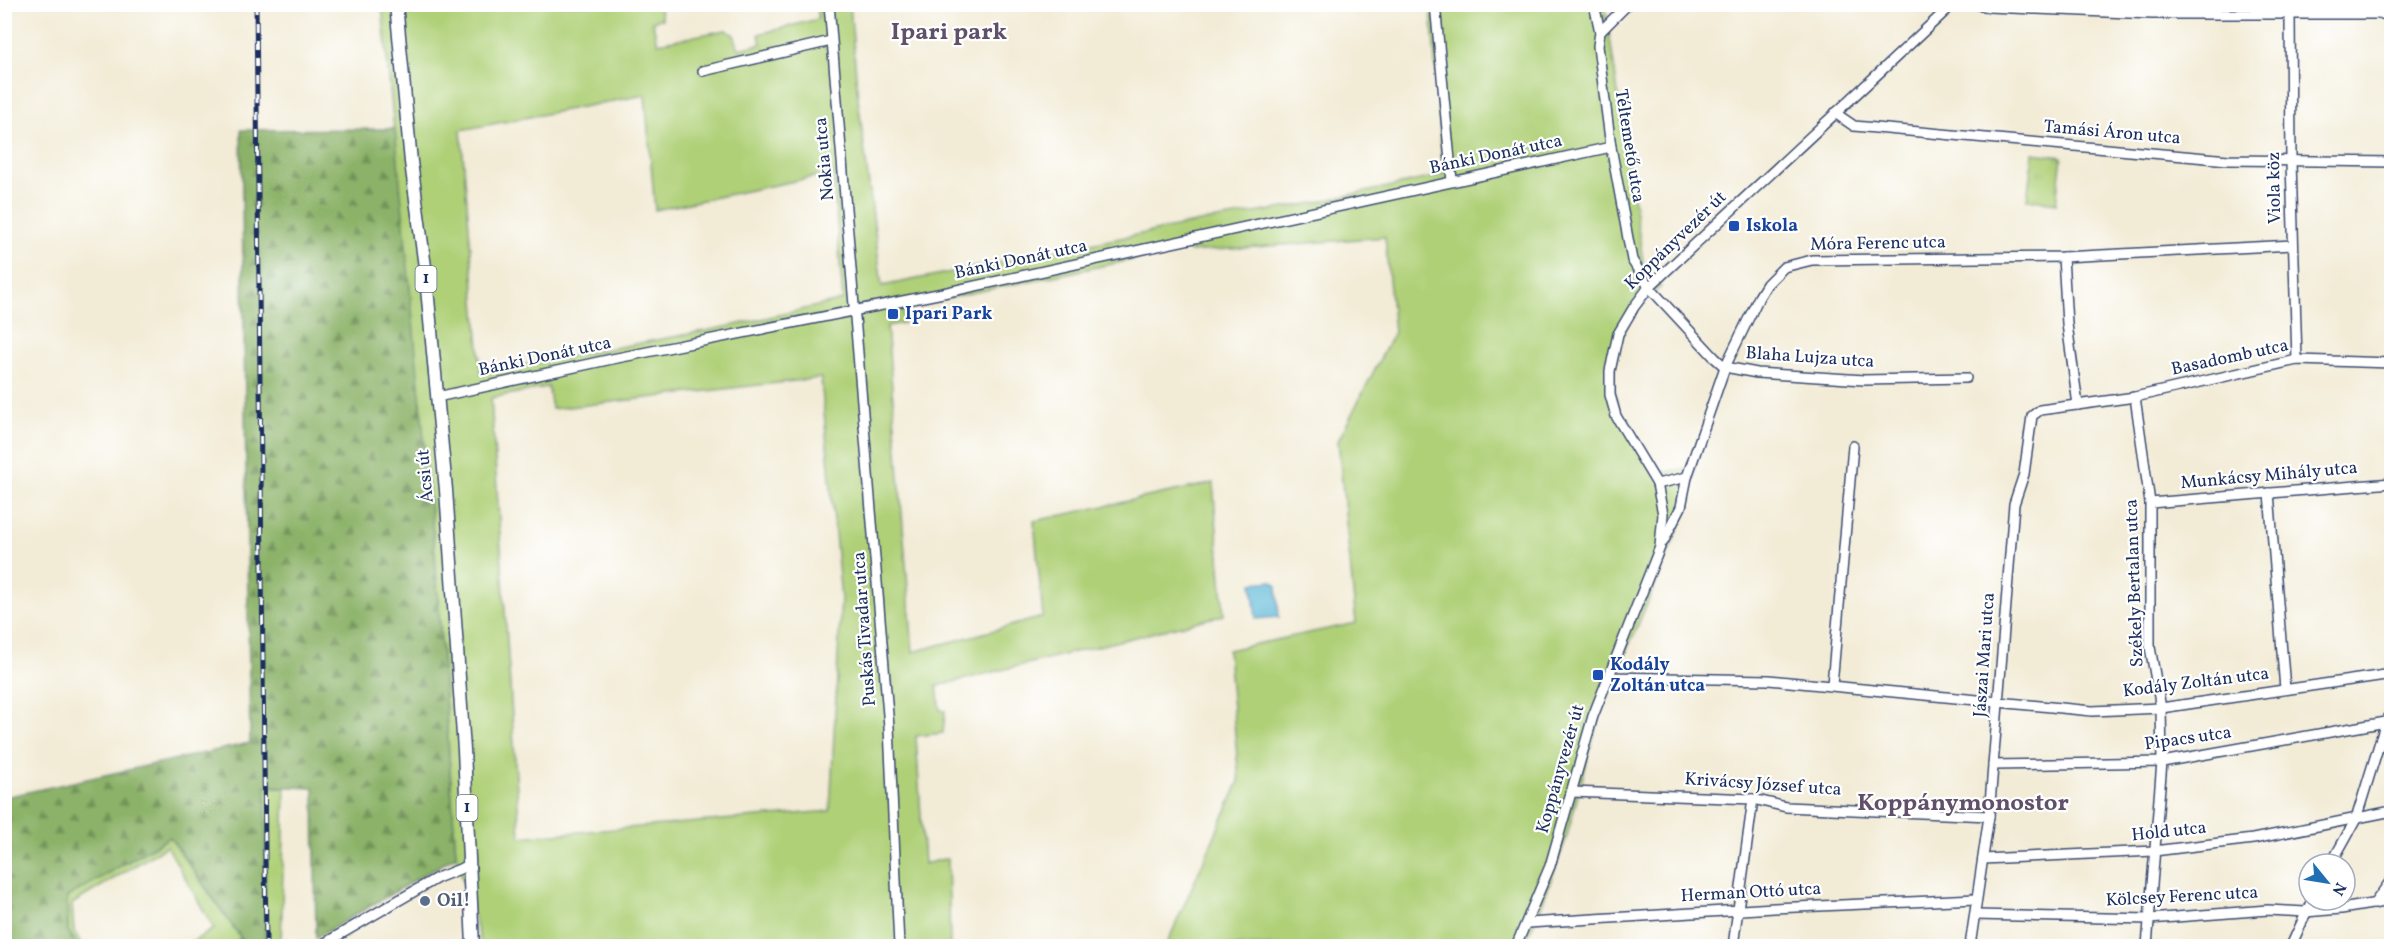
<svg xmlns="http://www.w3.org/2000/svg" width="2396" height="951" font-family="Vollkorn,serif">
	<defs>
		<pattern id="forest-firs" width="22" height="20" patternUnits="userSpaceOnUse" patternTransform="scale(1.5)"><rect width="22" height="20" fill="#8bb268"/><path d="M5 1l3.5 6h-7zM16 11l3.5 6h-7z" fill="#719159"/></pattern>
		<pattern id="park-tufts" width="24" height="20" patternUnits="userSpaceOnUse" patternTransform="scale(1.5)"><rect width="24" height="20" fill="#afd077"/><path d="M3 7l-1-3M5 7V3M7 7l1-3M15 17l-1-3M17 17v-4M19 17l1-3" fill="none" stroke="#96b369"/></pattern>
	</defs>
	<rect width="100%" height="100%" fill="#fff"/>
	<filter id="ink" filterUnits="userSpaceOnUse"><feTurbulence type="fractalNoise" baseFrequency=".0167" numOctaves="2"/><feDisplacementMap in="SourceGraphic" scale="12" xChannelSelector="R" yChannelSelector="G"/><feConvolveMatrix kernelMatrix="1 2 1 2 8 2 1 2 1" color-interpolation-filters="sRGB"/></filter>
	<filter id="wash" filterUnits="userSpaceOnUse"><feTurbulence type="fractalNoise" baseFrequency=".008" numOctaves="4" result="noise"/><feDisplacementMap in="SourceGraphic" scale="24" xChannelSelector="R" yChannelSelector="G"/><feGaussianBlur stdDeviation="1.35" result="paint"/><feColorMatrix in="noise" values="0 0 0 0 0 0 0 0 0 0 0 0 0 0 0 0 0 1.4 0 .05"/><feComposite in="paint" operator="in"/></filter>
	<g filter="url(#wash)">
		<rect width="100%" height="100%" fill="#f2ebd5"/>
		<g fill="#afd077" stroke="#65806a" stroke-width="1.5" fill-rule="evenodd">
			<path d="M382,5H659L662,19L652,21L658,43L726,30L734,35L739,49L761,44L759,34L818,19L817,5H850L858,99L882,286L1200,222L1314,203L1443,175L1431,5H1605L1644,268L1661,287C1653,295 1641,303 1635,312C1615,339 1607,384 1621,414C1631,434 1646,454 1658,473L1695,467L1690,501L1635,632L1605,694L1566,839L1539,912L1523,946H1166L1239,781L1228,650L1356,623L1338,441L1394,332L1385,237L1190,252L1189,248L903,307L904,323L887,326L913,652L1043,617L1034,521L1213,483L1224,615L937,686L940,710L945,711L943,733L916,736L924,864L948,858L950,946H482L456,856L435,556ZM645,95L655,210L833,173L843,300L731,326L481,373L461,130ZM821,378L841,599L830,811L520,837L491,398L548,387L552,409Z"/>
			<path d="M265,786L285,788L281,946H265Z"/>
			<path d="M170,837L241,938L231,946H185L214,929L167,846L72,904L74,932L83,946H78L68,931L67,897Z"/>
		</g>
		<path fill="url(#forest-firs)" stroke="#537063" stroke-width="1.5" d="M395,129L435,556L456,856L316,938L314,788L266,786L265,946H231L241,938L170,837L67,897L68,931L78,946H5V797L250,743L241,130Z"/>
		<path fill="url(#park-tufts)" stroke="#65806a" stroke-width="1.5" d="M2033,153L2062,157L2056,203L2027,199Z"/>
		<path fill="#57b5d6" stroke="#39729a" stroke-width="1.5" d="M1272,581L1277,586L1279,617L1256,619L1252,583Z"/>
	</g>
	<g filter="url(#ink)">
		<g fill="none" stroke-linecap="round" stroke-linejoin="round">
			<g stroke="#3b4b70" stroke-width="12">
				<g id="minor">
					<path d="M829,4L889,727L899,946"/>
					<path d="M1435,4L1452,181"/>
					<path d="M1594,4L1600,32L1598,46L1611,147L1632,260L1649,287L1715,358L1725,367L1757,373L1864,380L1966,378"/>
					<path d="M1976,4L1988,7L2152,14H2392"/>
					<path d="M2290,15L2291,162L2297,360"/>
					<path d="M1600,32L1628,4"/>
					<path d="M703,71L831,41"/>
					<path d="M1835,113L1854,126L2228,160L2392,162"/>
					<path d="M2063,257L2067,324L2078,405"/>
					<path d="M437,397L612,359L943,293L1611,147"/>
					<path d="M2135,397L2150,503V647L2161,708L2162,762L2147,946"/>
					<path d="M1657,484L1687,477"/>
					<path d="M2269,493L2285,689"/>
					<path d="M2150,503L2392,483"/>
					<path d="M1663,542L1681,507L1687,477L1725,367L1759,297L1767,284L1784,267L1812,260L2063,257L2293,245"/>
					<path d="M1608,677L1769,680L2092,711L2161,708L2392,674"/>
					<path d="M1832,685L1853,446"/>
					<path d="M1993,765L2162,762L2386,722"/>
					<path d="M1572,792L1753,799L1786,807L1989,816"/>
					<path d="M1983,859L2154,851L2253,839L2392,811"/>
					<path d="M2331,864L2356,819L2386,722L2392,711"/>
					<path d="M2374,904L2392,879"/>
					<path d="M1975,915L2149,919L2268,910L2305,912L2341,909L2390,901"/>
					<path d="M1528,923L1774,908L1976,899"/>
					<path d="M320,946L437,878L470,865"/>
					<path d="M1516,946L1550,866L1593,716L1660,547L1663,514L1657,484L1616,416L1610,395V371L1618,334L1634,307L1649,287L1953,4"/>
					<path d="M1733,946L1753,799"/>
					<path d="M1970,946L1989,816L2014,504L2024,474L2032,416L2040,410L2135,397L2297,360L2392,363"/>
					<path d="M2291,946L2312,900"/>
				</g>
			</g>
			<g stroke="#3b4b70" stroke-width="15">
				<path id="major" d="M396,4L411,162L425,267L446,490L464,750L473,946"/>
			</g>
			<use href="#minor" stroke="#fff" stroke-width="9"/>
			<use href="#major" stroke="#fff" stroke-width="12"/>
			<g stroke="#1b2f5e" stroke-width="5">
				<path id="rail" d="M256,4L266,946"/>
			</g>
			<use href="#rail" stroke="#fff" stroke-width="3" stroke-dasharray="9" stroke-linecap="butt"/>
		</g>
	</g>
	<g fill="#1a4fb4" stroke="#fff" stroke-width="2">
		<rect x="1728" y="220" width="12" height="12" rx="3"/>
		<rect x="887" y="308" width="12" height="12" rx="3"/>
		<rect x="1592" y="669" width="12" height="12" rx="3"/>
	</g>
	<circle fill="#5c6f8a" stroke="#fff" stroke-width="2" cx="425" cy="901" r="6"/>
	<g text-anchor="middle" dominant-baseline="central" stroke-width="4.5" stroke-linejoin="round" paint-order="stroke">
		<g fill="#fff" stroke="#5f6d8e" stroke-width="1.5">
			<rect x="415.5" y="266" width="21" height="26" rx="4.5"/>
			<rect x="456.5" y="795" width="21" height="26" rx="4.5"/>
		</g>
		<g font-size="16" font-weight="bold" fill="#1b2f5e">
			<text x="426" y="279">1</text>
			<text x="467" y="808">1</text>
		</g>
		<g font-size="18" fill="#1b2f5e" stroke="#fff">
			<text transform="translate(2112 133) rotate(5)">Tamási Áron utca</text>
			<text transform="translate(1629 146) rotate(81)">Téltemető utca</text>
			<text transform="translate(1496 155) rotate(-12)">Bánki Donát utca</text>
			<text transform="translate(825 159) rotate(-95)">Nokia utca</text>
			<text transform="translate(2275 188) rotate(-91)">Viola köz</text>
			<text transform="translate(1676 241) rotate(-44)">Koppányvezér út</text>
			<text transform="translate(1878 244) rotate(-1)">Móra Ferenc utca</text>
			<text transform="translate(1021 260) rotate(-12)">Bánki Donát utca</text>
			<text transform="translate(545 357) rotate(-12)">Bánki Donát utca</text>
			<text transform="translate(1810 358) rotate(4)">Blaha Lujza utca</text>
			<text transform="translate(2230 358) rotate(-12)">Basadomb utca</text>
			<text transform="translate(426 476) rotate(-95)">Ácsi út</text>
			<text transform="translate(2269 476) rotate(-5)">Munkácsy Mihály utca</text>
			<text transform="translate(2135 583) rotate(-92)">Székely Bertalan utca</text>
			<text transform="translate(865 629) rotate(-94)">Puskás Tivadar utca</text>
			<text transform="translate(1985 655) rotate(-86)">Jászai Mari utca</text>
			<text transform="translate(2196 683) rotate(-7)">Kodály Zoltán utca</text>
			<text transform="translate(2188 739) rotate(-8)">Pipacs utca</text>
			<text transform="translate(1561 769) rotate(-74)">Koppányvezér út</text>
			<text transform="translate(1763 785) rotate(4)">Krivácsy József utca</text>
			<text transform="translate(2169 832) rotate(-6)">Hold utca</text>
			<text transform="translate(1751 893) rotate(-3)">Herman Ottó utca</text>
			<text transform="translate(2182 897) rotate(-3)">Kölcsey Ferenc utca</text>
		</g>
		<g font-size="18" font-weight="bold" fill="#164399" stroke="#fff" text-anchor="start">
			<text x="1746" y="226">Iskola</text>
			<text x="905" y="314">Ipari Park</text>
			<text x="1610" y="665">Kodály<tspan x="1610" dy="21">Zoltán utca</tspan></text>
		</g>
		<g font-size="18" font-weight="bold" fill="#4e5e75" stroke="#fff" text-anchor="start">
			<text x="437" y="901">Oil!</text>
		</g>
		<g font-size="24" font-weight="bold" fill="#60506a" stroke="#fff">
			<text x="949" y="33">Ipari park</text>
			<text x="1963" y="804">Koppánymonostor</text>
		</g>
	</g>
	<rect width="2396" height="951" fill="none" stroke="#fff" stroke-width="24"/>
	<g transform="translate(2327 882) rotate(120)"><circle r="28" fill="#ffffff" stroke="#a4acbf" stroke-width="1.5"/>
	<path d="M0-4.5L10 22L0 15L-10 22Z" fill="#1f6fb2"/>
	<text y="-9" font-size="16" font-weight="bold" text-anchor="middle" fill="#1b2f5e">N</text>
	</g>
</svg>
